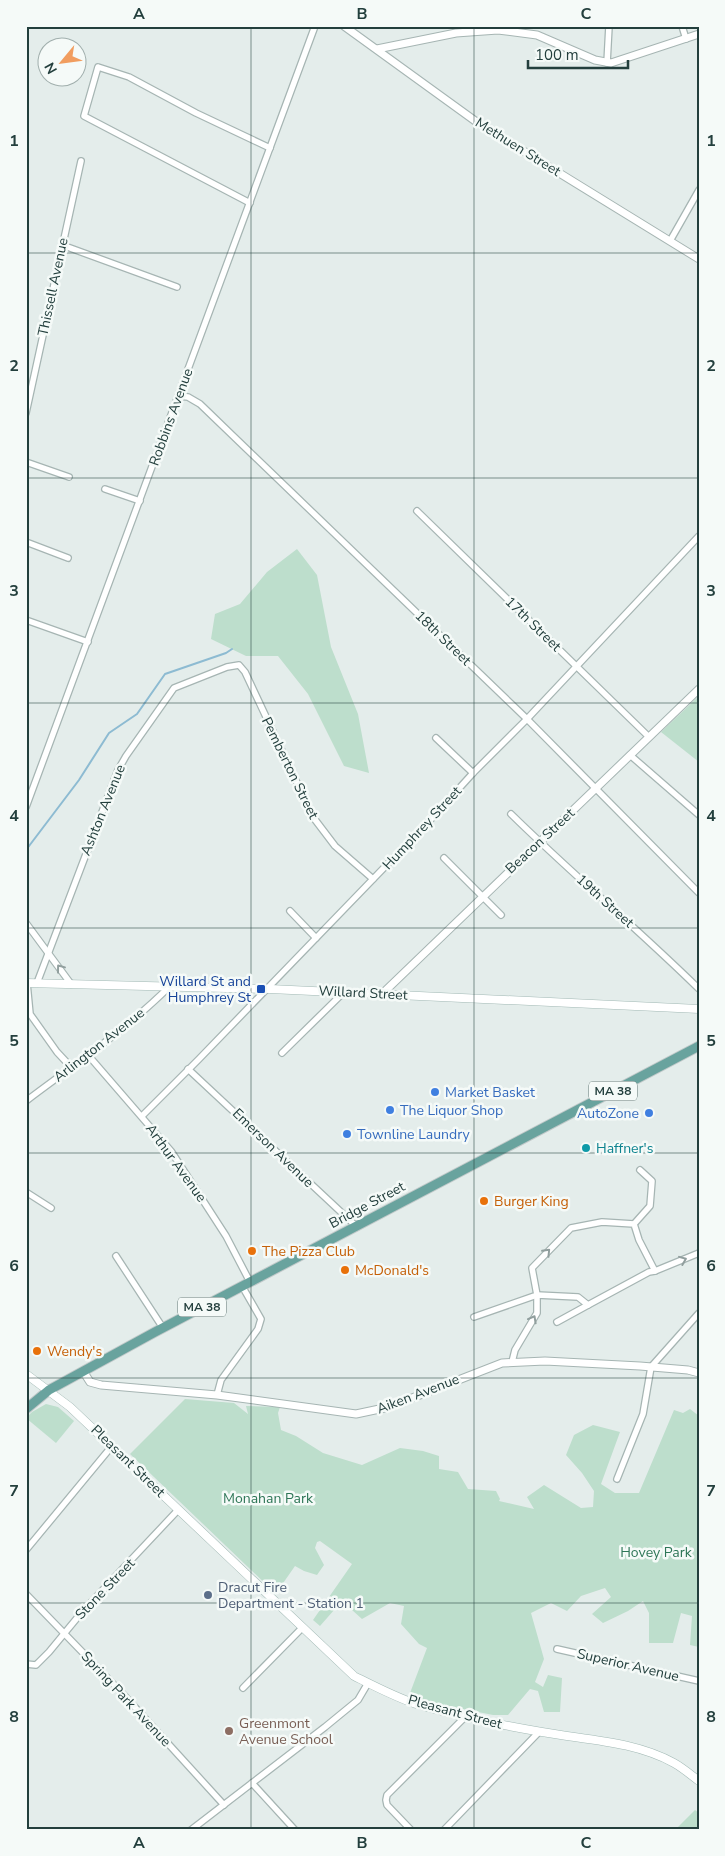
<svg xmlns="http://www.w3.org/2000/svg" width="725" height="1856" font-family="'Nunito Sans',sans-serif">
	<rect width="100%" height="100%" fill="#e4edeb"/>
	<g fill="#bddecc">
		<path d="M297,549L317,575L331,647L358,714L369,773L344,766L308,694L278,656H246L211,639L215,614L240,604L267,572Z"/>
		<path d="M699,696V762L661,732Z"/>
		<path d="M185,1399L234,1403L248,1414L246,1406L280,1407L278,1413L281,1430L296,1436L323,1453L362,1465L400,1448L423,1451L439,1456V1469L458,1472L468,1489L496,1491L500,1499L499,1501L534,1509L527,1497L544,1485L581,1508L593,1507L594,1491L582,1473L566,1455L574,1435L593,1425L620,1432L601,1484L615,1493H639L674,1410L683,1413L690,1409L699,1416V1647L690,1645L692,1616L681,1613L673,1643H649V1613L643,1601L628,1611L603,1623L592,1614L611,1597L605,1588L581,1596L567,1611L551,1603L531,1613L544,1659L535,1682L543,1687L548,1675L562,1678L560,1712H544L538,1691L530,1689L508,1715H493L428,1702L410,1693L427,1648L419,1644L401,1624L404,1606L390,1603L362,1619L342,1601L320,1626L313,1620L352,1564L320,1541L317,1542L315,1548L324,1565L317,1575L304,1571L295,1566L279,1589L277,1588L274,1592L130,1454Z"/>
		<path d="M46,1404L58,1407L74,1421L56,1443L26,1418L32,1412Z"/>
		<path d="M695,1810L699,1813V1830H675Z"/>
	</g>
	<g fill="none" stroke-linecap="round" stroke-linejoin="round">
		<path stroke="#8dbbd2" stroke-width="2" d="M26,850L79,780L109,733L137,714L165,674L226,653L232,649"/>
		<g stroke="#a6b5b3" stroke-width="8">
			<g id="minor">
				<path d="M682,26L686,39"/>
				<path d="M607,63L609,26"/>
				<path d="M250,203L84,116L98,67L129,77L196,113L270,148"/>
				<path d="M670,241L699,190"/>
				<path d="M62,245L177,287"/>
				<path d="M179,396L188,397L200,404L527,719L699,893"/>
				<path d="M26,413L81,161"/>
				<path d="M26,462L69,477"/>
				<path d="M105,489L140,501"/>
				<path d="M417,511L649,737"/>
				<path d="M26,542L68,558"/>
				<path d="M26,620L88,642"/>
				<path d="M436,738L473,773"/>
				<path d="M630,755L699,815"/>
				<path d="M26,807L315,26"/>
				<path d="M511,814C572,874 638,929 699,989"/>
				<path d="M444,858L501,915"/>
				<path d="M290,911L316,938"/>
				<path d="M26,923L71,984"/>
				<path d="M27,983L30,1014L57,1052L71,1067"/>
				<path d="M37,983L118,770L126,756L174,688L227,667L239,665L245,672L313,817L335,846L373,879"/>
				<path d="M282,1053L344,992"/>
				<path d="M88,1055L171,1151L226,1236L250,1282"/>
				<path d="M188,1069L357,1227"/>
				<path d="M26,1101C75,1064 127,1029 170,986"/>
				<path d="M142,1116L199,1059L435,815L473,773L527,719L699,536"/>
				<path d="M26,1192L51,1208"/>
				<path d="M634,1224L650,1206L652,1181L640,1170"/>
				<path d="M116,1256L163,1328"/>
				<path d="M474,1317L537,1295L532,1268L571,1228L602,1222L634,1224L639,1240L655,1271L699,1253"/>
				<path d="M557,1322L588,1305"/>
				<path d="M512,1362L515,1350L537,1313V1295L578,1297L588,1305L649,1272L655,1271"/>
				<path d="M217,1395L221,1380L258,1329L261,1319L242,1286"/>
				<path d="M617,1479L643,1414L651,1367L699,1313"/>
				<path d="M26,1550L112,1446"/>
				<path d="M26,1594L122,1693L224,1805"/>
				<path d="M557,1649L699,1681"/>
				<path d="M26,1664L36,1665L49,1652L82,1612L178,1510"/>
				<path d="M243,1688L302,1628"/>
				<path d="M252,1783L295,1830"/>
				<path d="M191,1830L325,1727L358,1700L368,1683"/>
				<path d="M411,1830L387,1805L386,1800L387,1795L465,1717"/>
				<path d="M444,1830L539,1732"/>
			</g>
		</g>
		<g stroke="#a6b5b3" stroke-width="9">
			<g id="tertiary">
				<path d="M344,26L478,123L699,259"/>
				<path d="M377,49L456,33L498,30L537,35L595,60L611,63L699,34"/>
				<path d="M382,994L699,689"/>
				<path d="M83,1371L90,1382L101,1385L217,1395L356,1414L389,1407L502,1363L545,1361L640,1366L688,1370L699,1373"/>
			</g>
		</g>
		<g stroke="#a2b9b5" stroke-width="9">
			<g id="secondary">
				<path d="M26,983L270,989L699,1009"/>
				<path d="M26,1374L70,1407L354,1676C374,1686 395,1697 416,1704C457,1716 500,1725 542,1732C586,1740 634,1741 674,1763C683,1768 691,1775 699,1781"/>
			</g>
		</g>
		<g stroke="#c1c9c9" stroke-width="11">
			<path id="primary" d="M26,1409L49,1390L155,1332L699,1046"/>
		</g>
		<use href="#minor" stroke="#fff" stroke-width="5.5"/>
		<use href="#tertiary" stroke="#fff" stroke-width="7"/>
		<use href="#secondary" stroke="#fff" stroke-width="8"/>
		<use href="#primary" stroke="#69a39e" stroke-width="9"/>
	</g>
	<defs><path id="oneway-chevron" d="M-2-3.5L2.5 0L-2 3.5" fill="none" stroke-width="1.6" stroke-linecap="round" stroke-linejoin="round" transform="scale(1.25)"/></defs>
	<g stroke="#919f9e">
		<use href="#oneway-chevron" transform="translate(60 968) rotate(-127)"/>
		<use href="#oneway-chevron" transform="translate(547 1252) rotate(-46)"/>
		<use href="#oneway-chevron" transform="translate(683 1260) rotate(-22)"/>
		<use href="#oneway-chevron" transform="translate(533 1319) rotate(-61)"/>
	</g>
	<path fill="none" stroke="#233f3d" stroke-width="1" stroke-opacity="0.55" d="M251,26V1830M474,26V1830M26,253H699M26,478H699M26,703H699M26,928H699M26,1153H699M26,1378H699M26,1603H699"/>
	<rect fill="#1a4fb4" stroke="#f5faf8" stroke-width="2" x="256" y="984" width="10" height="10" rx="2.5"/>
	<g fill="#3f7fe0" stroke="#f5faf8" stroke-width="2">
		<circle cx="435" cy="1092" r="5"/>
		<circle cx="390" cy="1110" r="5"/>
		<circle cx="649" cy="1113" r="5"/>
		<circle cx="347" cy="1134" r="5"/>
	</g>
	<circle fill="#0f9aa8" stroke="#f5faf8" stroke-width="2" cx="586" cy="1148" r="5"/>
	<g fill="#e8710a" stroke="#f5faf8" stroke-width="2">
		<circle cx="484" cy="1201" r="5"/>
		<circle cx="252" cy="1251" r="5"/>
		<circle cx="345" cy="1270" r="5"/>
		<circle cx="37" cy="1351" r="5"/>
	</g>
	<circle fill="#5c6f8a" stroke="#f5faf8" stroke-width="2" cx="208" cy="1595" r="5"/>
	<circle fill="#8d6e63" stroke="#f5faf8" stroke-width="2" cx="229" cy="1731" r="5"/>
	<g text-anchor="middle" dominant-baseline="central" stroke-width="5" stroke-linejoin="round" paint-order="stroke">
		<g fill="#f5faf8" stroke="#627775" stroke-width="1">
			<rect x="589" y="1081.5" width="48" height="19" rx="4"/>
			<rect x="178" y="1297.5" width="48" height="19" rx="4"/>
		</g>
		<g font-size="12" font-weight="bold" fill="#233f3d">
			<text x="613" y="1091">MA 38</text>
			<text x="202" y="1307">MA 38</text>
		</g>
		<g font-size="14" fill="#233f3d" stroke="#f5faf8">
			<text transform="translate(518 147) rotate(32)">Methuen Street</text>
			<text transform="translate(53 287) rotate(-78)">Thissell Avenue</text>
			<text transform="translate(171 417) rotate(-70)">Robbins Avenue</text>
			<text transform="translate(533 624) rotate(44)">17th Street</text>
			<text transform="translate(443 638) rotate(44)">18th Street</text>
			<text transform="translate(290 768) rotate(64)">Pemberton Street</text>
			<text transform="translate(103 810) rotate(-68)">Ashton Avenue</text>
			<text transform="translate(422 828) rotate(-47)">Humphrey Street</text>
			<text transform="translate(540 841) rotate(-43)">Beacon Street</text>
			<text transform="translate(605 901) rotate(42)">19th Street</text>
			<text transform="translate(363 993) rotate(3)">Willard Street</text>
			<text transform="translate(99 1045) rotate(-38)">Arlington Avenue</text>
			<text transform="translate(273 1148) rotate(44)">Emerson Avenue</text>
			<text transform="translate(176 1163) rotate(54)">Arthur Avenue</text>
			<text transform="translate(367 1205) rotate(-28)">Bridge Street</text>
			<text transform="translate(418 1394) rotate(-21)">Aiken Avenue</text>
			<text transform="translate(128 1461) rotate(44)">Pleasant Street</text>
			<text transform="translate(105 1589) rotate(-46)">Stone Street</text>
			<text transform="translate(628 1665) rotate(13)">Superior Avenue</text>
			<text transform="translate(126 1699) rotate(47)">Spring Park Avenue</text>
			<text transform="translate(455 1712) rotate(15)">Pleasant Street</text>
		</g>
		<g font-size="14" fill="#164399" stroke="#f5faf8" text-anchor="end">
			<text x="251" y="981">Willard St and<tspan x="251" dy="16">Humphrey St</tspan></text>
		</g>
		<g font-size="14" fill="#366cbe" stroke="#f5faf8" text-anchor="start">
			<text x="445" y="1092">Market Basket</text>
			<text x="400" y="1110">The Liquor Shop</text>
			<text x="639" y="1113" text-anchor="end">AutoZone</text>
			<text x="357" y="1134">Townline Laundry</text>
		</g>
		<g font-size="14" fill="#0d838f" stroke="#f5faf8" text-anchor="start">
			<text x="596" y="1148">Haffner's</text>
		</g>
		<g font-size="14" fill="#c56008" stroke="#f5faf8" text-anchor="start">
			<text x="494" y="1201">Burger King</text>
			<text x="262" y="1251">The Pizza Club</text>
			<text x="355" y="1270">McDonald's</text>
			<text x="47" y="1351">Wendy's</text>
		</g>
		<g font-size="14" fill="#2e7657" stroke="#f5faf8">
			<text x="268" y="1498">Monahan Park</text>
			<text x="656" y="1552">Hovey Park</text>
		</g>
		<g font-size="14" fill="#4e5e75" stroke="#f5faf8" text-anchor="start">
			<text x="218" y="1587">Dracut Fire<tspan x="218" dy="16">Department - Station 1</tspan></text>
		</g>
		<g font-size="14" fill="#785e54" stroke="#f5faf8" text-anchor="start">
			<text x="239" y="1723">Greenmont<tspan x="239" dy="16">Avenue School</tspan></text>
		</g>
	</g>
	<rect width="725" height="1856" fill="none" stroke="#f5faf8" stroke-width="55"/>
	<g transform="translate(62 62) rotate(241)"><circle r="24" fill="#f5faf8" stroke="#a1afad"/>
	<path d="M0-4L9 19L0 12L-9 19Z" fill="#f19d5f"/>
	<text y="-8" font-size="14" font-weight="bold" text-anchor="middle" fill="#233f3d">N</text>
	</g>
	<path d="M528 60v8h100v-8" fill="none" stroke="#233f3d" stroke-width="2.5"/>
	<text x="535" y="60" font-size="15" fill="#233f3d" stroke="#f5faf8" stroke-width="4" paint-order="stroke">100 m</text>
	<rect x="28" y="28" width="670" height="1800" fill="none" stroke="#233f3d" stroke-width="2"/>
	<g font-size="16" text-anchor="middle" font-weight="bold" fill="#233f3d">
		<text x="139" y="19">A</text>
		<text x="362" y="19">B</text>
		<text x="586" y="19">C</text>
		<text x="14" y="146">1</text>
		<text x="711" y="146">1</text>
		<text x="14" y="371">2</text>
		<text x="711" y="371">2</text>
		<text x="14" y="596">3</text>
		<text x="711" y="596">3</text>
		<text x="14" y="821">4</text>
		<text x="711" y="821">4</text>
		<text x="14" y="1046">5</text>
		<text x="711" y="1046">5</text>
		<text x="14" y="1271">6</text>
		<text x="711" y="1271">6</text>
		<text x="14" y="1496">7</text>
		<text x="711" y="1496">7</text>
		<text x="14" y="1722">8</text>
		<text x="711" y="1722">8</text>
		<text x="139" y="1848">A</text>
		<text x="362" y="1848">B</text>
		<text x="586" y="1848">C</text>
	</g>
</svg>
